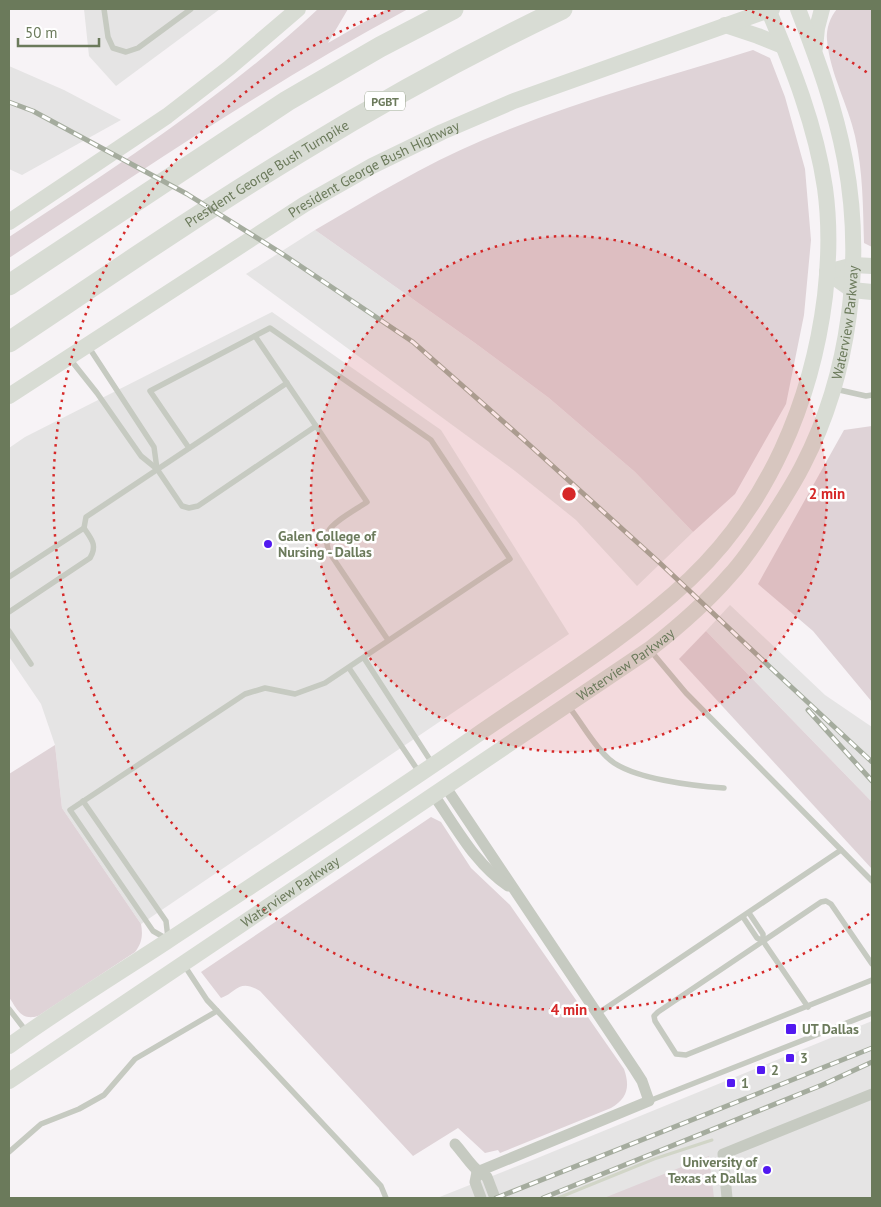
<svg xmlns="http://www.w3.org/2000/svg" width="881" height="1207" font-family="'PT Sans',sans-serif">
	<rect width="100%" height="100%" fill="#f7f3f6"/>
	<g fill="#e5e4e4">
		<path d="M84,9H220L116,86L89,56Z"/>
		<path d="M9,66L64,90L121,120L22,175L9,169Z"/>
		<path d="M315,230L475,343L549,398L635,472L693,532L637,586L576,520L515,471L246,274Z"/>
		<path d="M272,312L441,430L569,634L141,924L62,808L55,745L41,704L9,657V448L25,437Z"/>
		<path d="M730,605L825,695L872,727V802L706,631Z"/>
		<path d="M872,1021V1198H437L535,1159Z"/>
	</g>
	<g fill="#dfd3d7">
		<path d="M318,9H348L328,43L387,9H408C270,83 140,172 9,258V237C116,167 224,97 318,9Z"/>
		<path d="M837,9H872V247L864,243C863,207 863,171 855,136C848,104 830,74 827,40C826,29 830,17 837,9Z"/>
		<path d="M753,50L770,58L785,97L805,169L811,240L804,315L786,404L735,494L693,532L635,472L549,398L475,343L315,230C370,198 424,165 483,140C570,103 663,78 753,50Z"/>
		<path d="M872,426V702L813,631L758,584L844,430Z"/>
		<path d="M706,631L872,802V869L679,659Z"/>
		<path d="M55,745L62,808L141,924C143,935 142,943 135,952L38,1016C21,1021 17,1009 9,997V774Z"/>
		<path d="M431,817L441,822L471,868L510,905L624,1069C630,1086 628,1098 611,1108L500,1153L498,1150L485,1153L458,1128L413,1156L260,991C239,978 237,992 221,998L201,972Z"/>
		<path d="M709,1156L714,1198H604Z"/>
	</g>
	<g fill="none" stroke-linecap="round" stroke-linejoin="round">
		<path stroke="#d1d5c7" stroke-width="3" d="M558,1198L654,1159L712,1140"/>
		<g stroke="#c6cac1" stroke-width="5.5">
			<path d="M104,9L108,37L113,48L126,52L138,48L191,9"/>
			<path d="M255,336L316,426"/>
			<path d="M88,346L154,447L157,469"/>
			<path d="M70,359L97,393L141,456L157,469L182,506L189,508L198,506L316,426L367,502C357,509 332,522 328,532C325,539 327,545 329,552L388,640"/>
			<path d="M835,389L866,396L872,395"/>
			<path d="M9,577L84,528L86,517L287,383"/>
			<path d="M9,612L90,558C98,545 91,539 84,528"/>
			<path d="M9,631L31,664"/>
			<path d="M650,650L686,693L872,881"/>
			<path d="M364,658L432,763"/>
			<path d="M349,668L419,772"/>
			<path d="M569,707C582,723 593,745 609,759C631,779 695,786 724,788"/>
			<path d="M83,801L166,921L168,938"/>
			<path d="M749,913L763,934V941L808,1007"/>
			<path d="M743,917L757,938L763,941"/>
			<path d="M167,939L153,931L70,810L245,694L265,688L295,694L325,683L510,559L431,440L270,328L150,391L189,448"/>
			<path d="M872,964L831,904L826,901L821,902L658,1012L654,1016L655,1021L676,1054L686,1055L872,980"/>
			<path d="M184,965L207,1000L381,1186L386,1198"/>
			<path d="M9,1009L26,1031"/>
			<path d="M597,1014L841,850"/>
			<path d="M649,1101L872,1013"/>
			<path d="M9,1152L41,1124L79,1109L104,1095L135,1059L217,1011"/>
		</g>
		<g stroke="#c6cac1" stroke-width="11">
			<path d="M445,786L635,1070L642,1081L649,1101L477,1172"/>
			<path d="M433,794C456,827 475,864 508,886"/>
			<path d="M455,1144C465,1155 473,1170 487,1177L495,1198"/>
			<path d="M477,1172L475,1182L481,1198"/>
			<path d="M727,1198L723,1154L872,1094"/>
		</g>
		<g stroke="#d8dcd4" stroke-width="16">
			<path d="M725,25L758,36L783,46"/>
			<path d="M815,48L817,28L822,9"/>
			<path d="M9,222L167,116L229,68L298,9"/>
			<path d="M827,272L852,290L872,292"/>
			<path d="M827,272L854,265L872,266"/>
			<path id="s1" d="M9,396L305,204L372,166L442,132L514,101L772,9"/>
			<path d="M9,1046C60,1009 114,976 166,942C269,874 373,807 474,737C547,686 625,640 690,579C768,505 812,402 825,296C829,261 830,224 825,188C816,126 792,66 768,9"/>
			<path id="s2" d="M9,1081L650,649C678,627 706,603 730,575C746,558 759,537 772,517C783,500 794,483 803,465C850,374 864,261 845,160C835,107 817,58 798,9"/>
		</g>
		<g stroke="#d8dcd4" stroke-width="21">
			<path d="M9,285L287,101L380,47L453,9"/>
			<path id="s3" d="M9,342C105,278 201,212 300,152C385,100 472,52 562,9"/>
		</g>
		<g stroke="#a5ac9e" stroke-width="5">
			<g id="rail">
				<path d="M9,102L33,111L187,194L281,253L413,342L524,440L661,564L772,669L872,762"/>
				<path d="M808,710L872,781"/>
				<path d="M496,1198L872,1048"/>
				<path d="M543,1198L822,1085L872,1062"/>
			</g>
		</g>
		<use href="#rail" stroke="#fff" stroke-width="3" stroke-dasharray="9" stroke-linecap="butt"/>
	</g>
	<circle cx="569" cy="494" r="258" fill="#d62828" fill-opacity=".12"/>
	<g fill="none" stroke="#d62828" stroke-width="2.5" stroke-dasharray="2.5 5">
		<circle cx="569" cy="494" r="258"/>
		<path d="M869 914A516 516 0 1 1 393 9M745 9A516 516 0 0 1 869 74"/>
	</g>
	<g fill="#5219f0" stroke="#fff" stroke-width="2">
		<circle cx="268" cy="544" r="5"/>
		<rect x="785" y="1023" width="12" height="12" rx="2.5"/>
		<rect x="785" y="1053" width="10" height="10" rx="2.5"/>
		<rect x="756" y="1065" width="10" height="10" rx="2.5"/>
		<rect x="726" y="1078" width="10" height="10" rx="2.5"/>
		<circle cx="767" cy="1170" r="5"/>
	</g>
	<g text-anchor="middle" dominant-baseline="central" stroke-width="5" stroke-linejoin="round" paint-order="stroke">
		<rect fill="#fff" stroke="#97a28c" stroke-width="1" x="365" y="91.5" width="40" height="19" rx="4"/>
		<g font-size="12" font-weight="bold" fill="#6b7a5b">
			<text x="385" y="101">PGBT</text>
		</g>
		<g font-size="14" fill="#6b7a5b" stroke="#fff">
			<text stroke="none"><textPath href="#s1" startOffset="430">President George Bush Highway</textPath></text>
			<text stroke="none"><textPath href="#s3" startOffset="308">President George Bush Turnpike</textPath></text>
			<text stroke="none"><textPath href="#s2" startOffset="1164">Waterview Parkway</textPath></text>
			<text stroke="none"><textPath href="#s2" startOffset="744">Waterview Parkway</textPath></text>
			<text stroke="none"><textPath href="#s2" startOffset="339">Waterview Parkway</textPath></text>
		</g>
		<g font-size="14" font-weight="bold" fill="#6b7a5b" stroke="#fff" text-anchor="start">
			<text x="278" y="536">Galen College of<tspan x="278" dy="16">Nursing - Dallas</tspan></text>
			<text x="802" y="1029">UT Dallas</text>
			<text x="800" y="1058">3</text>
			<text x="771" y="1070">2</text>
			<text x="741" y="1083">1</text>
			<text x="757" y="1162" text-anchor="end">University of<tspan x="757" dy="16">Texas at Dallas</tspan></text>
		</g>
	</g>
	<circle cx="569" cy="494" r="8" fill="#d62828" stroke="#fff" stroke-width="2.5"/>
	<g font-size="15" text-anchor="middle" font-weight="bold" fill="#d62828" stroke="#fff" stroke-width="5" stroke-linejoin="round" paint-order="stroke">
		<text x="827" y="499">2 min</text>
		<text x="569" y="1015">4 min</text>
	</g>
	<rect width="881" height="1207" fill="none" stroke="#6b7a5b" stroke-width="20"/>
	<path d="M18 38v8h81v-8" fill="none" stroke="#6b7a5b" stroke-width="2.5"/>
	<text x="25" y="38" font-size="15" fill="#6b7a5b" stroke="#ffffff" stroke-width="4" paint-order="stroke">50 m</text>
</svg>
